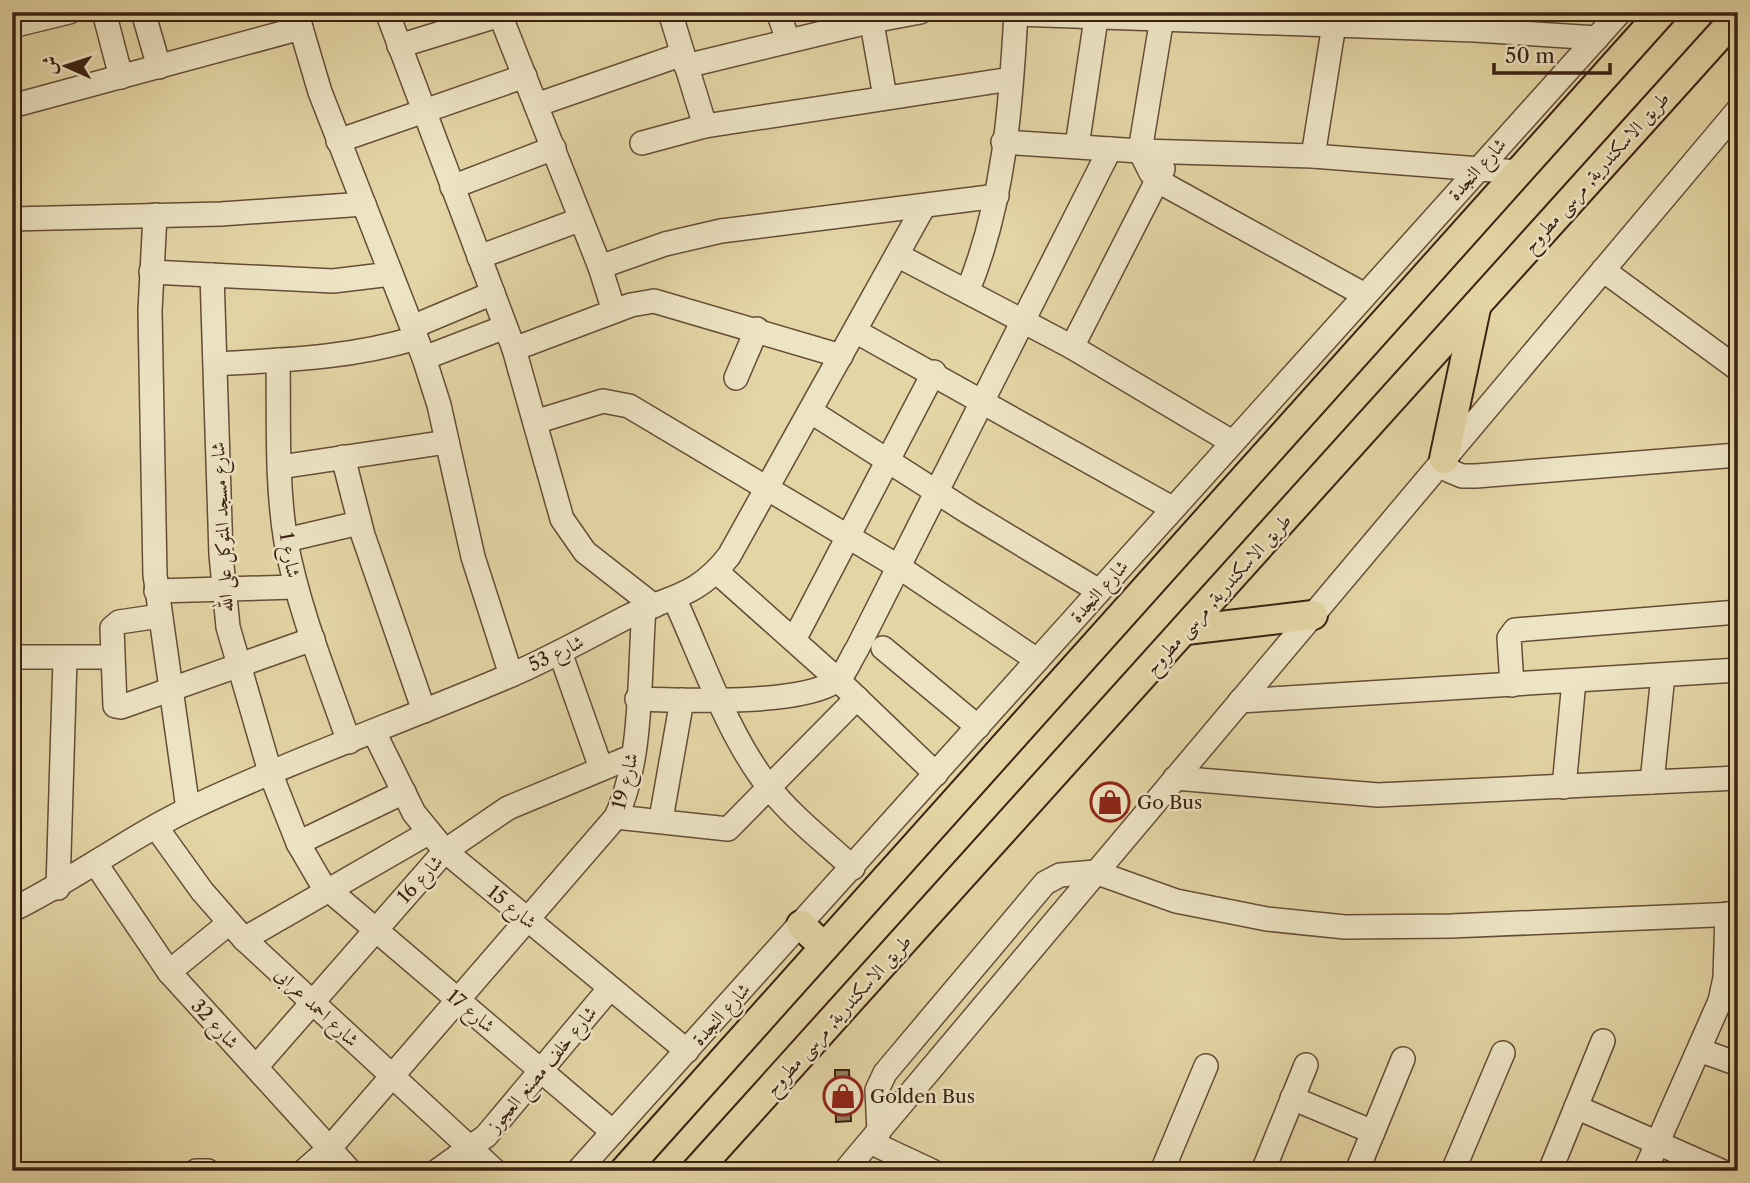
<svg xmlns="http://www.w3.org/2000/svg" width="1750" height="1183" font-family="'Libre Caslon Text',Amiri,serif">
	<rect width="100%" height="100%" fill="#e4d5a5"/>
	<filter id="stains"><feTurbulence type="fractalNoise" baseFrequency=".00286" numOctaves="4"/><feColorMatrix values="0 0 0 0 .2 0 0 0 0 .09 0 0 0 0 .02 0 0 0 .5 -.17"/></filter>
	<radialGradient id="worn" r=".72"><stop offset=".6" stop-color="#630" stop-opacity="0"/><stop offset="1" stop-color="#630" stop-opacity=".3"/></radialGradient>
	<path fill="#927f5f" stroke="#3a2113" stroke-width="2" d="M835,1070H849L851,1121L836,1122Z"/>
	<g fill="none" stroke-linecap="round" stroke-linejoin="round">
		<g stroke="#644e38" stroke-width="26">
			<g id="minor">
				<path d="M104,12L121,77"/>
				<path d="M143,12L159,67"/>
				<path d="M387,12L514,349L562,519L585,552L654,606"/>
				<path d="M499,12L600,267L614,311"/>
				<path d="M670,12L705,126"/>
				<path d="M778,12L788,40"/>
				<path d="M870,12L885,97"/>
				<path d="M1163,12L1140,151L1151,173L1158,181L1363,294"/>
				<path d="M1016,14L1475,30L1597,38"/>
				<path d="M12,26L69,12"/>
				<path d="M301,28L320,92L424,358L439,405L473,557L511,675"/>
				<path d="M399,46L500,15"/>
				<path d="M686,66L872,21L920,12"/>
				<path d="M536,105L683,54"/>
				<path d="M12,106L301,28L296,12"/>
				<path d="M338,141L525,76"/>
				<path d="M1003,142L1140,151L1313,156L1518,172"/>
				<path d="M642,143L705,126L1011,79"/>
				<path d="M1077,146L1097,12"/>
				<path d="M1313,156L1336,12"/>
				<path d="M452,187L554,148"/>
				<path d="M155,215L150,311L155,575L188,809"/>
				<path d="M12,219L221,214L364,204"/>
				<path d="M897,255L1072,347L1232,442"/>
				<path d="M479,257L579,220"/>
				<path d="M600,267L665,244L721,231L997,196"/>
				<path d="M1603,270L1738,369"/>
				<path d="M151,272L333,281L391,274"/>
				<path d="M212,275L221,555L228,627L270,772L298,843L326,891"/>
				<path d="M968,290C1004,202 1011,106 1016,12"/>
				<path d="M412,327L493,293"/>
				<path d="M855,331L1172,508"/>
				<path d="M1072,347L1163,169"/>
				<path d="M514,349L631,305L654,301L841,356"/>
				<path d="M424,358L505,327"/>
				<path d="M278,360C279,420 276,483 286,542C299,611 326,676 349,742"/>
				<path d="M216,364C284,360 351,358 416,338"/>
				<path d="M736,378L757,329"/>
				<path d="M810,411L968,512L1099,591"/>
				<path d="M535,422L603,401L629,406L899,567L1037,660"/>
				<path d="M343,457L363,535L424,711"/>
				<path d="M1444,459L1450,471L1462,476H1476L1738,455"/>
				<path d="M280,467L447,442"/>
				<path d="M286,540L359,523"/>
				<path d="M717,572L838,680L936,774"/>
				<path d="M156,591L295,587"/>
				<path d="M675,600C702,659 728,735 768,786C791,816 825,842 853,868"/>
				<path d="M160,616L119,622L112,628L115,706L121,707L313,639"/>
				<path d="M794,640L934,372"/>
				<path d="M883,648L978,727"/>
				<path d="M560,652L601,768"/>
				<path d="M12,657H112"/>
				<path d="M1512,685L1509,638L1515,630L1738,612"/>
				<path d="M637,699C683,700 799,706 836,681C845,675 851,658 857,649L1110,149"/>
				<path d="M1240,701L1738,670"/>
				<path d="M374,732L414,813L445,851L687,1051"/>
				<path d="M1175,778L1378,795L1738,778"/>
				<path d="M1652,782L1663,675"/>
				<path d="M1564,787L1574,681"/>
				<path d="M616,817L728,829L857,698"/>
				<path d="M661,819L682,700"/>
				<path d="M156,827L202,891L244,939L495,1171"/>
				<path d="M298,843L404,792"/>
				<path d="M96,864L169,972L350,1171"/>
				<path d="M58,888L65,659"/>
				<path d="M329,890L613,1132"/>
				<path d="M12,910C74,880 129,837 191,808C295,759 403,721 509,676C549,659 588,637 627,617C671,595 695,599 729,556L924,206"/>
				<path d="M244,939L428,833"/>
				<path d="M169,972L229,923"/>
				<path d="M1699,1050L1738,1064"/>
				<path d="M256,1067L445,851L508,808L633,756"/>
				<path d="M1292,1098L1373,1132"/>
				<path d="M1576,1107L1721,1171"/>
				<path d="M879,1132L877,1090L885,1073L1045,883L1060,875L1095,872L1176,901L1267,919L1345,927L1451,926L1738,914"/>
				<path d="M870,1142L932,1171"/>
				<path d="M196,1171H208"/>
				<path d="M304,1171L329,1149L616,817C643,761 639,672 644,609"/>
				<path d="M437,1171L486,1136L610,988"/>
				<path d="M578,1171L1620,12"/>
				<path d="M845,1171L1738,110"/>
				<path d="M1162,1171L1206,1066"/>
				<path d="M1263,1171L1306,1065"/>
				<path d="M1357,1171L1403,1059"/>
				<path d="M1453,1171L1503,1053"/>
				<path d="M1550,1171L1603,1041"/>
				<path d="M1645,1171L1720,1001L1725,978L1727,914"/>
			</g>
		</g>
		<g stroke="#3a2113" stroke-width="32">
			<g id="major">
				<path d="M1444,459L1476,308"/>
				<path d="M1186,630L1313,615"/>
				<path d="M801,925L824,947"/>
				<path d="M624,1171L1662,12"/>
				<path d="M696,1171L1738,15"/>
			</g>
		</g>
		<use href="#minor" stroke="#ede4c4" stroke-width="23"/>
		<use href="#major" stroke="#e4d5a5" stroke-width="28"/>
	</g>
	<defs>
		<g id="shop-ring" transform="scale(2.0125)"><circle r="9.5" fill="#ede4c4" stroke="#8f2418" stroke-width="1.5"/><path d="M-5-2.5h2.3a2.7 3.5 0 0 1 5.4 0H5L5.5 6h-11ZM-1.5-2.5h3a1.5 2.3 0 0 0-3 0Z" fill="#8f2418"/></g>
	</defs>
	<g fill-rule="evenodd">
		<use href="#shop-ring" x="1110" y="802"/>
		<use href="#shop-ring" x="843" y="1096"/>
	</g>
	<g text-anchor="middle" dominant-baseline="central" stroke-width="5" stroke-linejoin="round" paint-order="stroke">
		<g font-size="19" fill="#3a2113" stroke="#ede4c4">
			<text transform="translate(1477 169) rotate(-48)">شارع النجدة</text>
			<text transform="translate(1596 172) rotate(-48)">طريق الاسكندرية, مرسى مطروح</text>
			<text transform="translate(222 527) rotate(-93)">شارع مسجد المتوكل على الله</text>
			<text transform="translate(290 555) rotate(80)">شارع 1</text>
			<text transform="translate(1099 591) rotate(-48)">شارع النجدة</text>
			<text transform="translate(1218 594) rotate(-48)">طريق الاسكندرية, مرسى مطروح</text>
			<text transform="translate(556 653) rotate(-26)">شارع 53</text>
			<text transform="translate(625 781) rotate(-76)">شارع 19</text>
			<text transform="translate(420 879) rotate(-48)">شارع 16</text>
			<text transform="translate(512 907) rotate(39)">شارع 15</text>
			<text transform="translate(317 1007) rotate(43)">شارع احمد عرابى</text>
			<text transform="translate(471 1011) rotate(40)">شارع 17</text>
			<text transform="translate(721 1014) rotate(-48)">شارع النجدة</text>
			<text transform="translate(838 1015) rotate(-48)">طريق الاسكندرية, مرسى مطروح</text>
			<text transform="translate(215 1024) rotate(47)">شارع 32</text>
			<text transform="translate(542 1069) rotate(-50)">شارع خلف مصنع العجوز</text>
		</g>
		<g font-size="19" fill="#3a2113" stroke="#ede4c4" text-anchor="start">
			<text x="1137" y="802">Go Bus</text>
			<text x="870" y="1096">Golden Bus</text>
		</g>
	</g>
	<rect width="1750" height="1183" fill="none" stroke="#e4d5a5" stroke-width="42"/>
	<rect x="14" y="14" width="1722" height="1155" fill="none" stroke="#3a2113" stroke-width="3.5"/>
	<rect x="21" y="21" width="1708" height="1141" fill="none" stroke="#3a2113" stroke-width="2"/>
	<g transform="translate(66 66) rotate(273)" stroke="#ede4c4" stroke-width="5" paint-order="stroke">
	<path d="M0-5L12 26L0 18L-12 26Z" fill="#3a2113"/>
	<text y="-10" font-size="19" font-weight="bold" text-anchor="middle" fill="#3a2113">ش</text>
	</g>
	<path d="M1494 63v10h116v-10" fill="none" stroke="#3a2113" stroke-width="3.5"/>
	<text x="1505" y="63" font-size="21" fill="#3a2113" stroke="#ede4c4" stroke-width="5" paint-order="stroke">50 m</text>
	<rect width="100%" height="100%" filter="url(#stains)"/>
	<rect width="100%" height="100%" fill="url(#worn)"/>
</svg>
